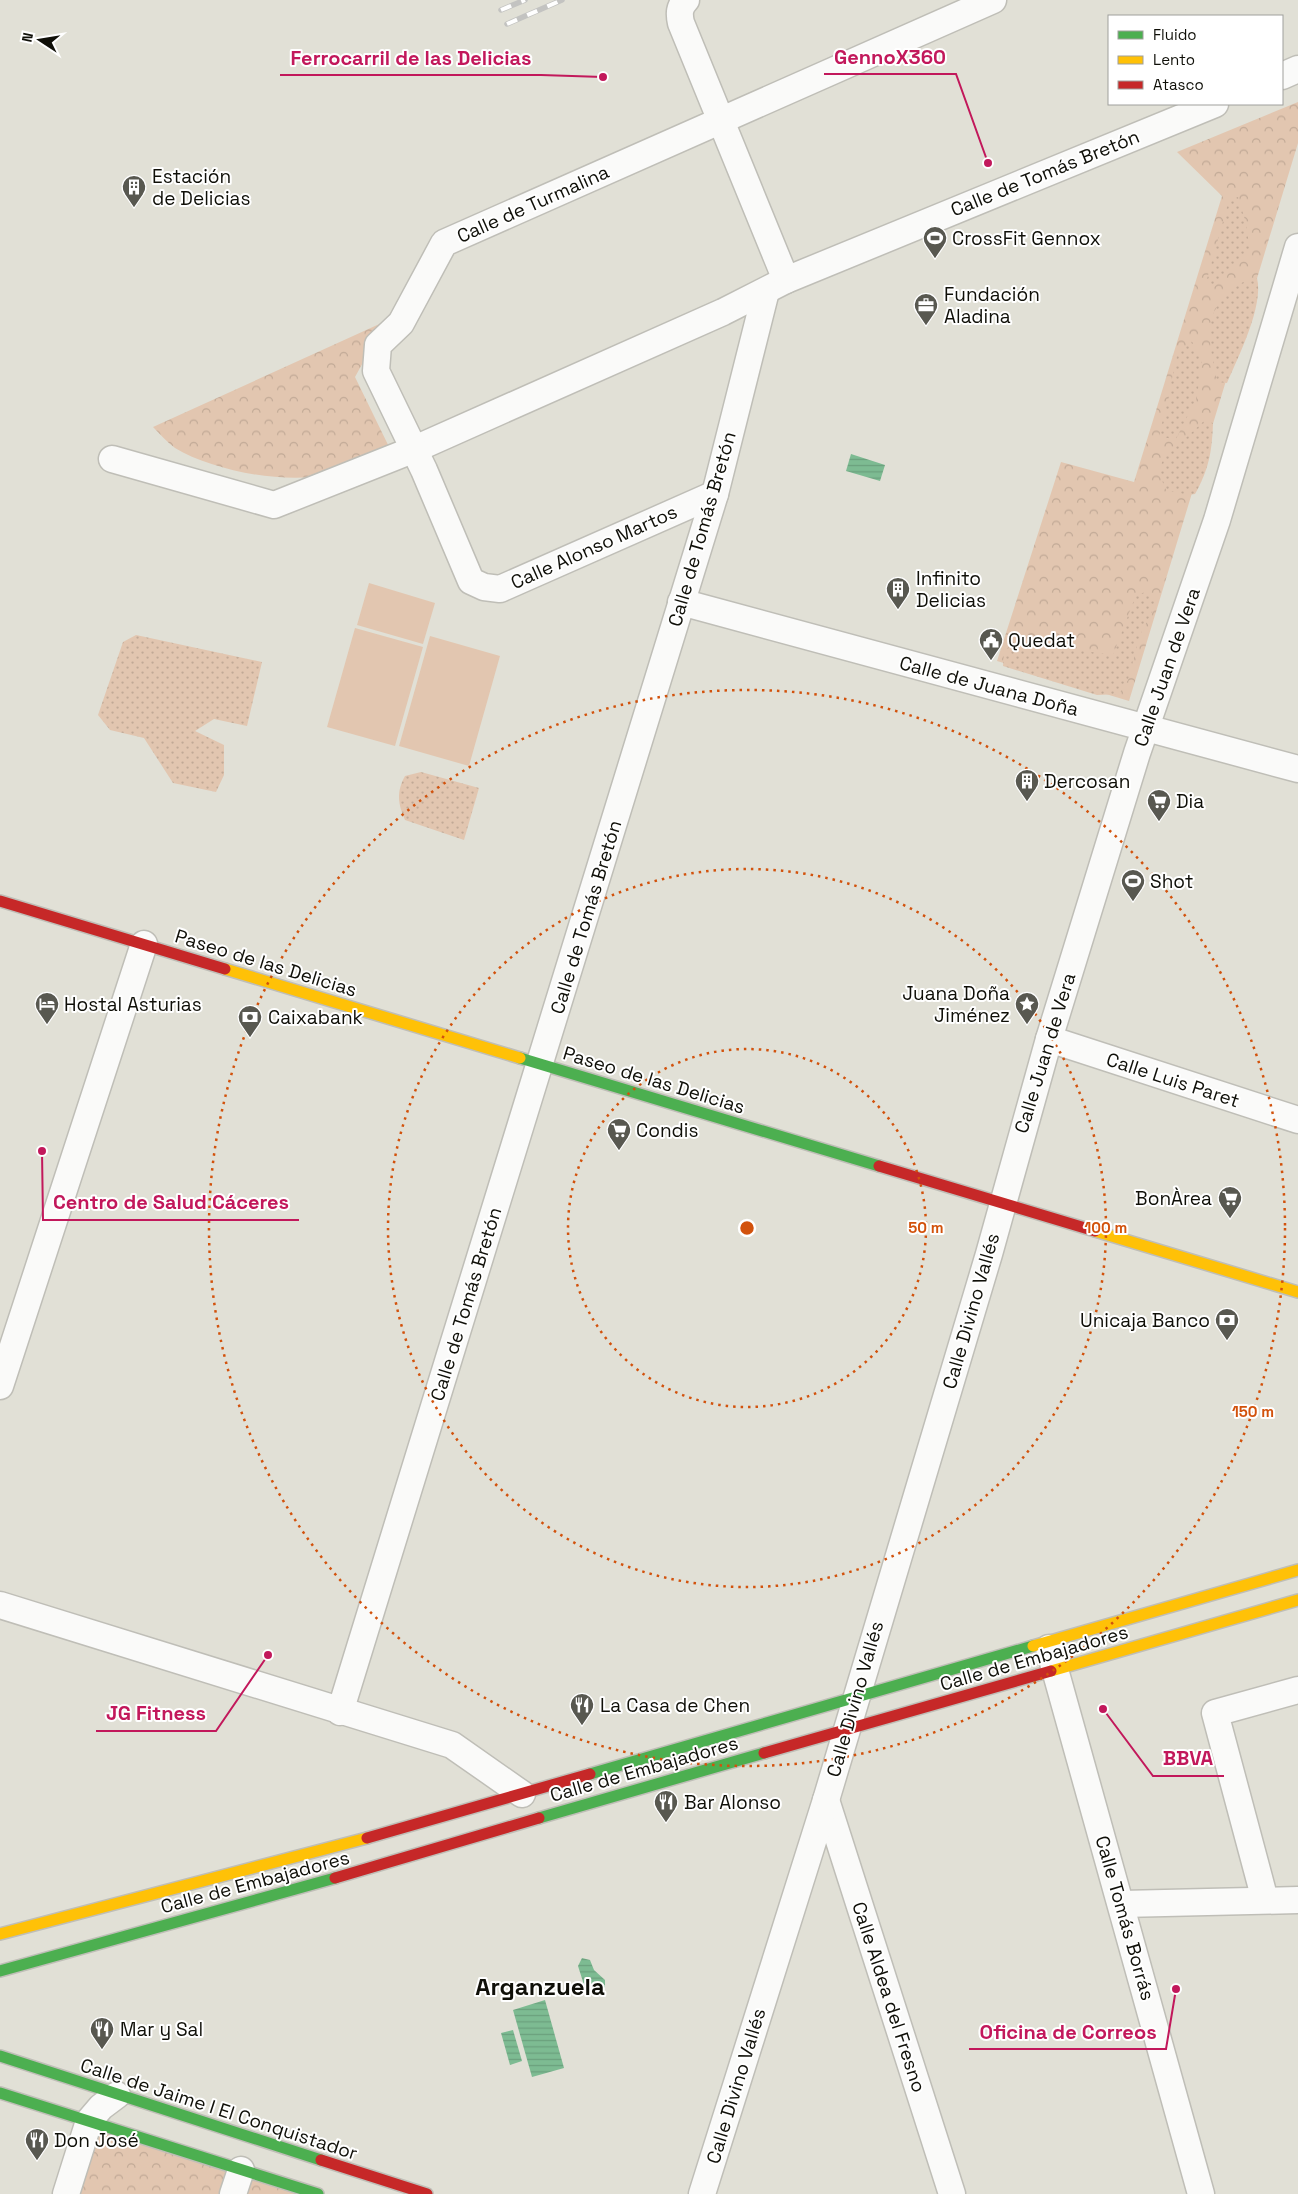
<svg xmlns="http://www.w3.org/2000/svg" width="1298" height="2194" font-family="'Space Grotesk',sans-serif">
	<defs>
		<pattern id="park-crowns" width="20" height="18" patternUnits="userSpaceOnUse" patternTransform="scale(1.25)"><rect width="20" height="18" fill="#e2c6b0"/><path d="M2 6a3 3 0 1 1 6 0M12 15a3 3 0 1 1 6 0" fill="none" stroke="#c1a996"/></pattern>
		<pattern id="garden-dots" width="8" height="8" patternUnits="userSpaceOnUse" patternTransform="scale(1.25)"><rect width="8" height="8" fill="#e2c6b0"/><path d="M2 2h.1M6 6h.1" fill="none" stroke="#c1a996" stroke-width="1.8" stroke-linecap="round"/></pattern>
		<pattern id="water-rules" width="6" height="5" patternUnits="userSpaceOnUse" patternTransform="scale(1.25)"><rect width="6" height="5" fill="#7dbb92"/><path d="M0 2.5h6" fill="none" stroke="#6ba07c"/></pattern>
	</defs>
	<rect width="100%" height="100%" fill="#e1e0d6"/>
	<g fill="#e2c6b0">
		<path d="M369,583L435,603L423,644L357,625Z"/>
		<path d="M355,628L423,647L395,746L327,727Z"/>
		<path d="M430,636L500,656L469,766L399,746Z"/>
	</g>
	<g fill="url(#park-crowns)">
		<path d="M1298,102V143L1129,701L997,661L1061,462L1134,482L1222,196L1177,152Z"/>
		<path d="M386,321L355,377L392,453C371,460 351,468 330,474C287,485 213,471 175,448C167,442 160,434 153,427Z"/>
		<path d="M89,2121L318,2194H66Z"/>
	</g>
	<g fill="url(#garden-dots)">
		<path d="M1238,197L1246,223L1250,252L1211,290L1207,279L1229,200Z"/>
		<path d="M1257,278C1264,306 1238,357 1227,383L1217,382C1211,346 1199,318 1230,292C1239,284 1244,280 1257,278Z"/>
		<path d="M1191,340L1202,359L1197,397L1176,439L1159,437L1177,356Z"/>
		<path d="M1204,421L1213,423C1212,451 1209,469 1195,494L1188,495L1166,490L1158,471L1164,458Z"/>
		<path d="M1149,591L1156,604L1140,635L1128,680L1119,694L1097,695L1003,666L1004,654L1017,633L1077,647V650L1113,655L1136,595Z"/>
		<path d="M136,635L262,662L247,726L214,719L195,731L224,745V775L216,792L173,783L144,738L110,730L98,715L123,642Z"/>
		<path d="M421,772L479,788L464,840L405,820C398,804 396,792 405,776Z"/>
	</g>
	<g fill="url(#water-rules)">
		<path d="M851,454L885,465L880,481L846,471Z"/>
		<path d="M582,1958L590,1960L594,1970L605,1980V1987L600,1994H592L585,1988L578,1966Z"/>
		<path d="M545,2000L564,2068L532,2077L513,2010Z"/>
		<path d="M513,2030L522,2061L510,2065L501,2033Z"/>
	</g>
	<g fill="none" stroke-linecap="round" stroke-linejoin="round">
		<g stroke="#bfbeb7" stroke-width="29">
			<g id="street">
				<path d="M686,0C679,7 679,14 681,23L786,280"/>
				<path d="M1282,76L1298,69"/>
				<path d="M112,459L274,505L415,449L723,312L786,280L1215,104"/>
				<path d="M715,494L500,589L484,587L471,581L424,470L376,371L378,345L401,323L444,243L993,0"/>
				<path d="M681,602L1298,769"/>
				<path d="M1049,1039L1298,1120"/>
				<path d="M0,1386L144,944"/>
				<path d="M0,1605L452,1745L522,1794"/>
				<path d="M1049,1648L1201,2194"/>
				<path d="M340,1712L715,494L766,291"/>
				<path d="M826,1800L952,2194"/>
				<path d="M1265,1900L1215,1713L1298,1690"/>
				<path d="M1122,1904L1298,1900"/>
				<path d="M66,2194L89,2121L101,2107L117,2095"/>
				<path d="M233,2194L241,2170"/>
				<path d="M702,2194L826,1800L989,1254L1049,1039L1137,753L1217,520L1298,247"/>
			</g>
		</g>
		<g stroke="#bfbeb7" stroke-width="14">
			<g id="fast">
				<path d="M520,1058L879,1166"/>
				<path d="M590,1774L1033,1646"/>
				<path d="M539,1818L764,1753"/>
				<path d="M0,1971L335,1878"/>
				<path d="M0,2056L321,2160"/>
				<path d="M0,2093L318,2194"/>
			</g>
		</g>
		<g stroke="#bfbeb7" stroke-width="14">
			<g id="slow">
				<path d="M225,969L520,1058"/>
				<path d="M1095,1231L1298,1292"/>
				<path d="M1033,1646L1298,1570"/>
				<path d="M1051,1671L1298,1600"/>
				<path d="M0,1934L367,1838"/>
			</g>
		</g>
		<g stroke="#bfbeb7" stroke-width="14">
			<g id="jam">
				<path d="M0,901L225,969"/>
				<path d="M879,1166L1095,1231"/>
				<path d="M764,1753L1051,1671"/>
				<path d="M367,1838L590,1774"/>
				<path d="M335,1878L539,1818"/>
				<path d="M321,2160L427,2194"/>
			</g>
		</g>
		<use href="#street" stroke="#fafaf9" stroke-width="26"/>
		<use href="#fast" stroke="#4caf50" stroke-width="11"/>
		<use href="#slow" stroke="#ffc107" stroke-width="11"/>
		<use href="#jam" stroke="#c62828" stroke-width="11"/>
		<g stroke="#c3c3c1" stroke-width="5.5">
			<g id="rail">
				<path d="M501,10L525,0"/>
				<path d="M507,24L562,0"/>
			</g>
		</g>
		<use href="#rail" stroke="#fff" stroke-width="4" stroke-dasharray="11" stroke-linecap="butt"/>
	</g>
	<g fill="none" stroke="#d2520c" stroke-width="2.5" stroke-dasharray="2.5 5">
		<circle cx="747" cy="1228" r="179"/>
		<circle cx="747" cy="1228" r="359"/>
		<circle cx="747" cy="1228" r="538"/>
	</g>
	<defs>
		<g id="building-pin" transform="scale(1.25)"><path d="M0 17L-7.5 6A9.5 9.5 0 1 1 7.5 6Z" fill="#585850" stroke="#fff"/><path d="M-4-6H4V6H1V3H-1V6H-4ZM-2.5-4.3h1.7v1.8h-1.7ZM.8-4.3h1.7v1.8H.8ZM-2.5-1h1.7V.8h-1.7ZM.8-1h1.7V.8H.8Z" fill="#fff"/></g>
		<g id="stadium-pin" transform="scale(1.25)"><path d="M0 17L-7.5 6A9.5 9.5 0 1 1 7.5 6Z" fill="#585850" stroke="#fff"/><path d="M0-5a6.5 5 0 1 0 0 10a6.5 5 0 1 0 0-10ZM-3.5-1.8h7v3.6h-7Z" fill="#fff"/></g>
		<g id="office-pin" transform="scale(1.25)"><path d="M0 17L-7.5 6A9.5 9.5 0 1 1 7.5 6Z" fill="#585850" stroke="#fff"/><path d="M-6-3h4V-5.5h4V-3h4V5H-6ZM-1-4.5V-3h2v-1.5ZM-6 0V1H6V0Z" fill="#fff"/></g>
		<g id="civic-pin" transform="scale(1.25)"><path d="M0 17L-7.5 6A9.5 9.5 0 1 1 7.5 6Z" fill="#585850" stroke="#fff"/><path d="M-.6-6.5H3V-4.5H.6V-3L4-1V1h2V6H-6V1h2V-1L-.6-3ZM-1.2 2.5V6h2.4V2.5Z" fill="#fff"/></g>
		<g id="supermarket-pin" transform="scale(1.25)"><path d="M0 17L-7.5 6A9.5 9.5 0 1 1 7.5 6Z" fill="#585850" stroke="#fff"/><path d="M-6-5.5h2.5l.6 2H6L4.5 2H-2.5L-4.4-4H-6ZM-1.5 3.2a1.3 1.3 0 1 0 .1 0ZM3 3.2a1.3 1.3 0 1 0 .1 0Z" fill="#fff"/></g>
		<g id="hotel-pin" transform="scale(1.25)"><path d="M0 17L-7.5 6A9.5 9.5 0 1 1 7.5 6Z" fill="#585850" stroke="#fff"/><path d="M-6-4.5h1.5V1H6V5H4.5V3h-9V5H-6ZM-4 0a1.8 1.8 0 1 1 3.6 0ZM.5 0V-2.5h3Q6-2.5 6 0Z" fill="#fff"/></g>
		<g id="sight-pin" transform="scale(1.25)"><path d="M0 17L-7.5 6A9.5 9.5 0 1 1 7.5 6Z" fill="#585850" stroke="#fff"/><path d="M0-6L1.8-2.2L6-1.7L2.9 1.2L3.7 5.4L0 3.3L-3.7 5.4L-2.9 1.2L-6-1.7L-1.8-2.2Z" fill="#fff"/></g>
		<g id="bank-pin" transform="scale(1.25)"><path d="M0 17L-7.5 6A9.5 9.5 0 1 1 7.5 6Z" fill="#585850" stroke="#fff"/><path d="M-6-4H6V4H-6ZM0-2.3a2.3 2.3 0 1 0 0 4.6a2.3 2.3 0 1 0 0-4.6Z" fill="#fff"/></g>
		<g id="restaurant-pin" transform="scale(1.25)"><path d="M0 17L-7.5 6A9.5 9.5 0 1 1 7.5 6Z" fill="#585850" stroke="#fff"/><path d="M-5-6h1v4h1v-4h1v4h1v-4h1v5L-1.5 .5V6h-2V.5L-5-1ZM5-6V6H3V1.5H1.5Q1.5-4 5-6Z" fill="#fff"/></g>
	</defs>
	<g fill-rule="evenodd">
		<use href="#building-pin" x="134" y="187"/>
		<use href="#stadium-pin" x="935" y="238"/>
		<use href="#office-pin" x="926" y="305"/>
		<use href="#building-pin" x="898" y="589"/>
		<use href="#civic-pin" x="991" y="640"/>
		<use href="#building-pin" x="1027" y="781"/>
		<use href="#supermarket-pin" x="1159" y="801"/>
		<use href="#stadium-pin" x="1133" y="881"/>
		<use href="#hotel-pin" x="47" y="1004"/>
		<use href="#sight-pin" x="1027" y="1004"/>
		<use href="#bank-pin" x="250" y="1017"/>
		<use href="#supermarket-pin" x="619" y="1130"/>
		<use href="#supermarket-pin" x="1230" y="1198"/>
		<use href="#bank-pin" x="1227" y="1320"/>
		<use href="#restaurant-pin" x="582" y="1705"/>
		<use href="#restaurant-pin" x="666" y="1802"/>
		<use href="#restaurant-pin" x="102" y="2029"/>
		<use href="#restaurant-pin" x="37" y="2140"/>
	</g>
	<g text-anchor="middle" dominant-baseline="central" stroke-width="4" stroke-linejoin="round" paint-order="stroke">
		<g font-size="19" fill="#0f0f08" stroke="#fff">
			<text transform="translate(1045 173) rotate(-22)">Calle de Tomás Bretón</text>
			<text transform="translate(533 204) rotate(-24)">Calle de Turmalina</text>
			<text transform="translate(702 529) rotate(-74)">Calle de Tomás Bretón</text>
			<text transform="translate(594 547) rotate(-24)">Calle Alonso Martos</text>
			<text transform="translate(1167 667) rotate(-71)">Calle Juan de Vera</text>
			<text transform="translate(989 686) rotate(15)">Calle de Juana Doña</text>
			<text transform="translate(586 917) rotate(-73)">Calle de Tomás Bretón</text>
			<text transform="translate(266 963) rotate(17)">Paseo de las Delicias</text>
			<text transform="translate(1045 1053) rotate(-73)">Calle Juan de Vera</text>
			<text transform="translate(654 1080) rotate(17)">Paseo de las Delicias</text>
			<text transform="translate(1173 1080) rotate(18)">Calle Luis Paret</text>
			<text transform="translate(466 1304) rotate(-73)">Calle de Tomás Bretón</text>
			<text transform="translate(971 1311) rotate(-74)">Calle Divino Vallés</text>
			<text transform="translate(1034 1658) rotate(-16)">Calle de Embajadores</text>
			<text transform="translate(855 1699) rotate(-74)">Calle Divino Vallés</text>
			<text transform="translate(644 1769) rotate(-16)">Calle de Embajadores</text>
			<text transform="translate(255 1882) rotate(-15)">Calle de Embajadores</text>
			<text transform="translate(1125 1918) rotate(74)">Calle Tomás Borrás</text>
			<text transform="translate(889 1997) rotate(72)">Calle Aldea del Fresno</text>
			<text transform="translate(736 2086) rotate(-73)">Calle Divino Vallés</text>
			<text transform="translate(219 2109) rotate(18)">Calle de Jaime I El Conquistador</text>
		</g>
		<g font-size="19" fill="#0f0f08" stroke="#fff" text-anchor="start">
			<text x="152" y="176">Estación<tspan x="152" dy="22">de Delicias</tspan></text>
			<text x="952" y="238">CrossFit Gennox</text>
			<text x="944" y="294">Fundación<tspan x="944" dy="22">Aladina</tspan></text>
			<text x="916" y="578">Infinito<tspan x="916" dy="22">Delicias</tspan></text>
			<text x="1008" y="640">Quedat</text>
			<text x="1044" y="781">Dercosan</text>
			<text x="1176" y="801">Dia</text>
			<text x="1150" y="881">Shot</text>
			<text x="1010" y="993" text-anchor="end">Juana Doña<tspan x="1010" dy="22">Jiménez</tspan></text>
			<text x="64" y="1004">Hostal Asturias</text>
			<text x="268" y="1017">Caixabank</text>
			<text x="636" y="1130">Condis</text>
			<text x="1212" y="1198" text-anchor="end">BonÀrea</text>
			<text x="1210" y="1320" text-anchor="end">Unicaja Banco</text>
			<text x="600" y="1705">La Casa de Chen</text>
			<text x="684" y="1802">Bar Alonso</text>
			<text x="120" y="2029">Mar y Sal</text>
			<text x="54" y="2140">Don José</text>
		</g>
		<g font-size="24" font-weight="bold" fill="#0f0f08" stroke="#fff">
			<text x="540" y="1986">Arganzuela</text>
		</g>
	</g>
	<circle cx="747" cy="1228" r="8" fill="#d2520c" stroke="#fff" stroke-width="2.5"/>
	<g font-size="15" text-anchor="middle" font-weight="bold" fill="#d2520c" stroke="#fff" stroke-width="4" stroke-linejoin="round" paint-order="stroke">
		<text x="926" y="1233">50 m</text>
		<text x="1106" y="1233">100 m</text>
		<text x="1253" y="1417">150 m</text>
	</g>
	<path fill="none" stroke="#c2185b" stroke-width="2" d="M988 163L956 74H824M603 77L541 75H280M42 1151L43 1220H299M268 1655L216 1731H96M1103 1709L1153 1776H1224M1176 1989L1166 2049H969"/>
	<g fill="#c2185b" stroke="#fff" stroke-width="2">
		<circle cx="988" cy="163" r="5"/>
		<circle cx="603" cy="77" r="5"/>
		<circle cx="42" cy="1151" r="5"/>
		<circle cx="268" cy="1655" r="5"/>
		<circle cx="1103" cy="1709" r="5"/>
		<circle cx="1176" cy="1989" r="5"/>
	</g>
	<g font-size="20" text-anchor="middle" font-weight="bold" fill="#c2185b" stroke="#fff" stroke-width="4" stroke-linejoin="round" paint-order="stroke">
		<text x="890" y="64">GennoX360</text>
		<text x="411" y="65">Ferrocarril de las Delicias</text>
		<text x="171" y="1209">Centro de Salud Cáceres</text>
		<text x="156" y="1720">JG Fitness</text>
		<text x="1188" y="1765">BBVA</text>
		<text x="1068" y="2039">Oficina de Correos</text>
	</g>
	<rect x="1108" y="15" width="175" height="90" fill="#ffffff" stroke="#9f9f9c"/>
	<rect x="1118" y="31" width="25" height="8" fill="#4caf50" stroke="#9f9f9c"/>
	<text x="1153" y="40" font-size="15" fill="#0f0f08">Fluido</text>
	<rect x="1118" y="56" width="25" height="8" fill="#ffc107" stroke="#9f9f9c"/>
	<text x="1153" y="65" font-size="15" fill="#0f0f08">Lento</text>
	<rect x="1118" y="81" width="25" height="8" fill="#c62828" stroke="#9f9f9c"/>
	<text x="1153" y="90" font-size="15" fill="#0f0f08">Atasco</text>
	<g transform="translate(40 40) rotate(282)" stroke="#ffffff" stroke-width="4" paint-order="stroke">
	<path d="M0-4L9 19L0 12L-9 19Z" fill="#0f0f08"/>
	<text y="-8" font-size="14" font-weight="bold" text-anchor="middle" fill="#0f0f08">N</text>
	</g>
</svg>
